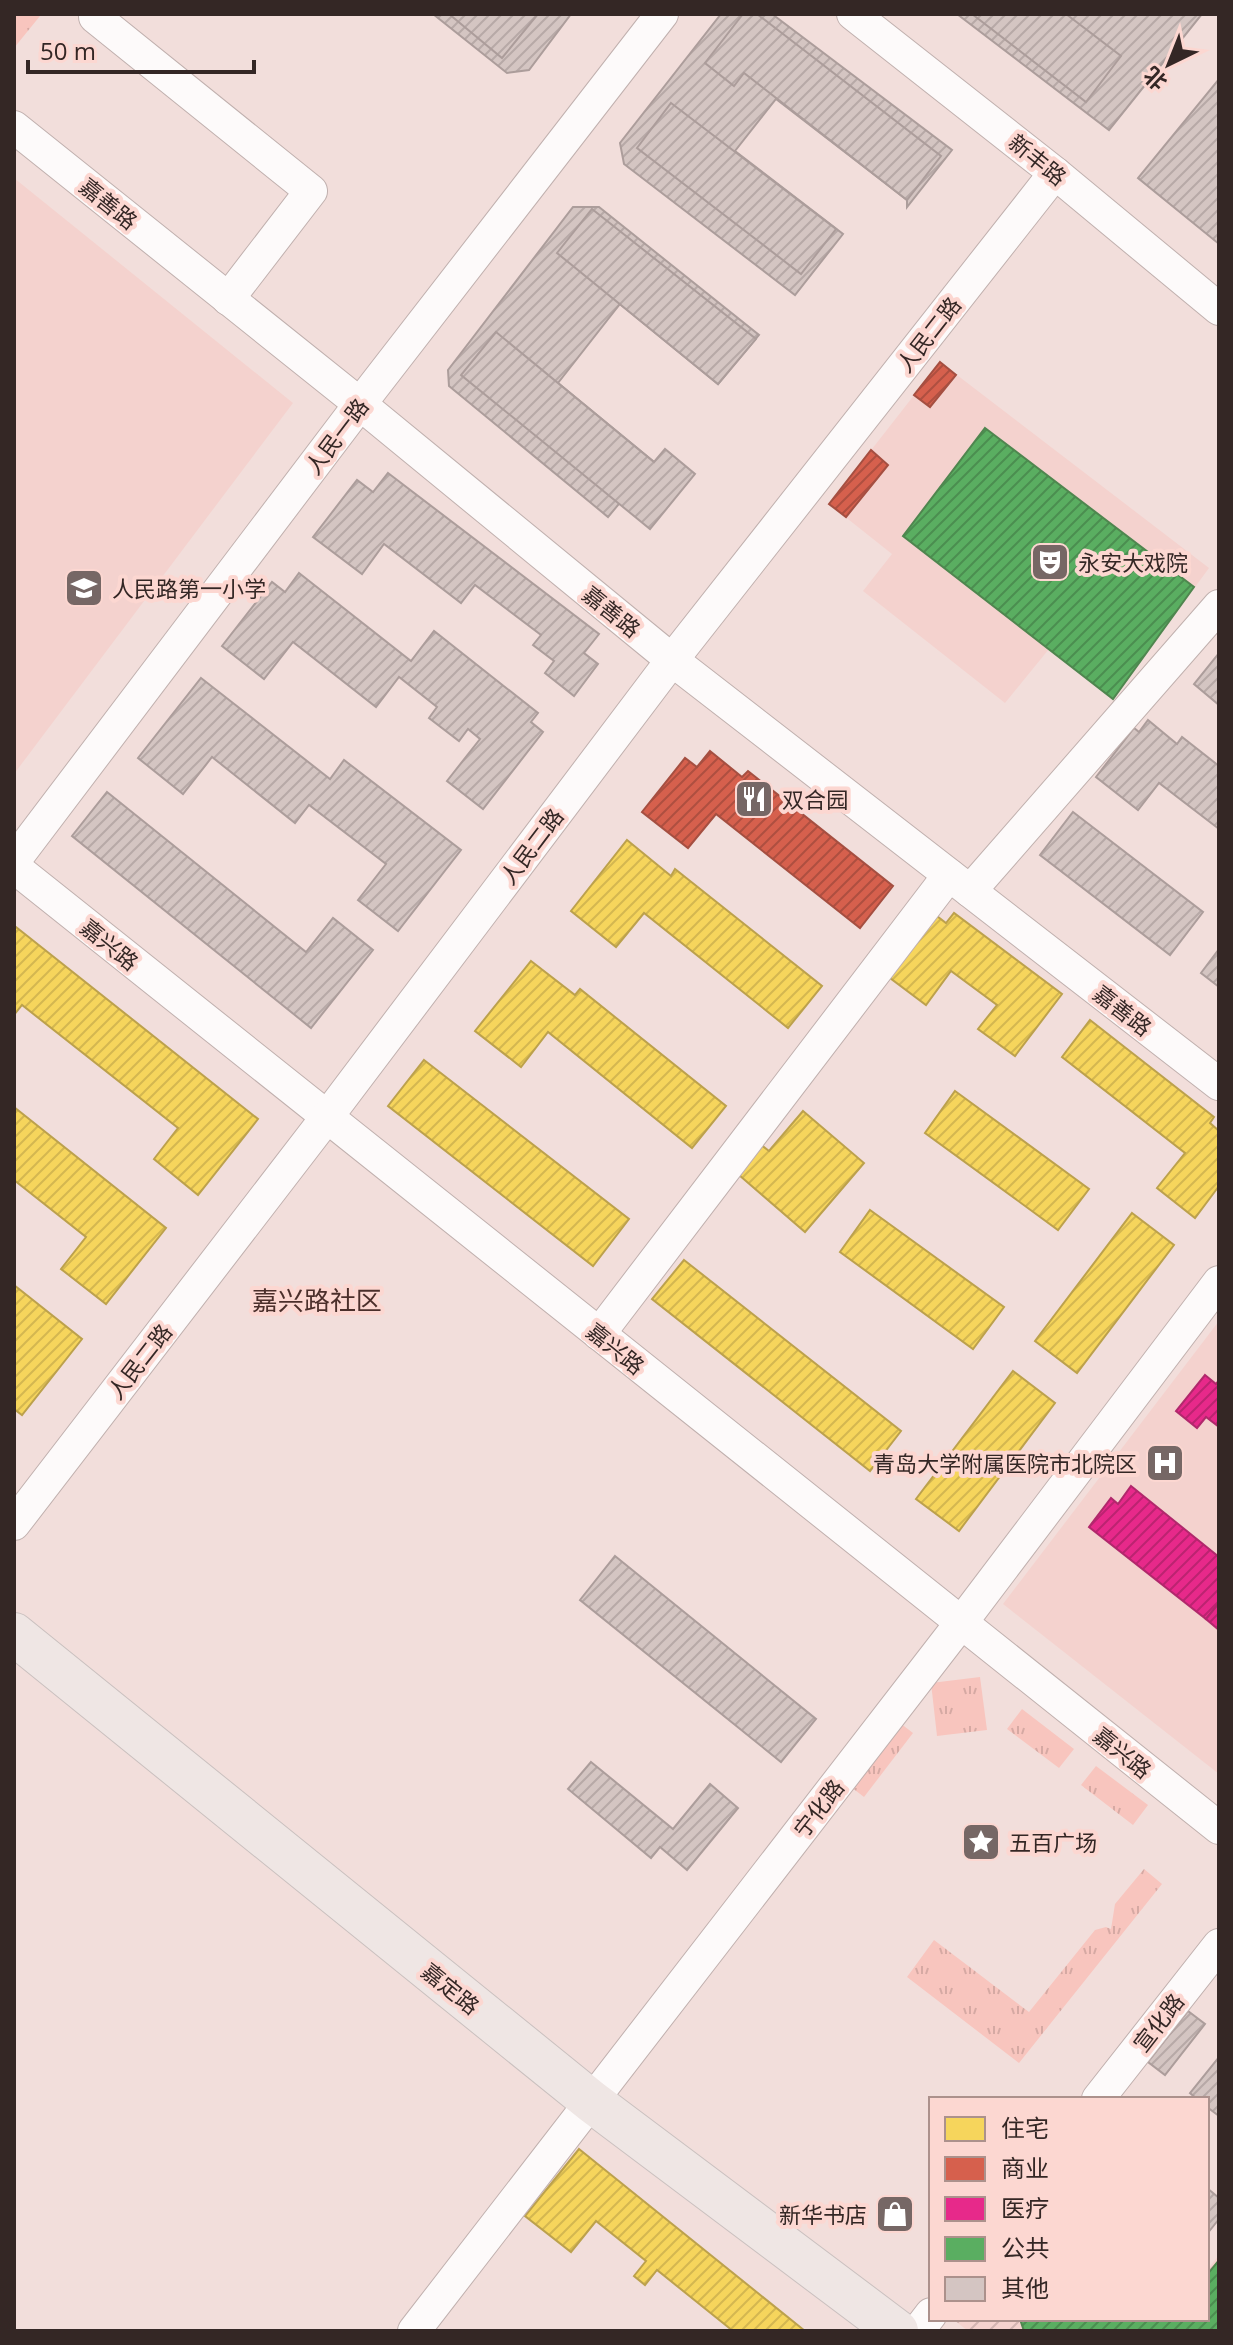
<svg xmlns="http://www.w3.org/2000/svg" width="1233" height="2345" font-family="'Open Sans','Noto Sans SC',sans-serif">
	<defs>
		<pattern id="industrial-furrows" width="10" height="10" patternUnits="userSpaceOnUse" patternTransform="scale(2)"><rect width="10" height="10" fill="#f4d2ce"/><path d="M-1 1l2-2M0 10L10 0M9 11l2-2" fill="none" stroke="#d2b4b1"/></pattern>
		<pattern id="grass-tufts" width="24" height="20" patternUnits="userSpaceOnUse" patternTransform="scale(2)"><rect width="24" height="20" fill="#f8c5be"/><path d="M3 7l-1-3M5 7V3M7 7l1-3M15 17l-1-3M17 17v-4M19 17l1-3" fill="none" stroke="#d5a9a3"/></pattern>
		<pattern id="homes-hatch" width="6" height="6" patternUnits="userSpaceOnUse" patternTransform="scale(2)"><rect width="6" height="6" fill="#f6d55c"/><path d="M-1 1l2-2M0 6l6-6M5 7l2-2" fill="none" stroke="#d4b750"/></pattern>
		<pattern id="shops-hatch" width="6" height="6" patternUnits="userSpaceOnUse" patternTransform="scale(2)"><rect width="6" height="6" fill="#d6604d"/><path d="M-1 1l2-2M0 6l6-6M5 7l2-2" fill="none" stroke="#ae4f40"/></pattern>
		<pattern id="health-hatch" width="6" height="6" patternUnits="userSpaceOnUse" patternTransform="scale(2)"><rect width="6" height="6" fill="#e7298a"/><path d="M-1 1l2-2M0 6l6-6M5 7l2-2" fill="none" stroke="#bc2371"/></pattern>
		<pattern id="public-hatch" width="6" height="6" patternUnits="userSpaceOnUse" patternTransform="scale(2)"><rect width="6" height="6" fill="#5aae61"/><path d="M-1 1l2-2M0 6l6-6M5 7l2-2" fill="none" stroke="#4b8e50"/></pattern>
		<pattern id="building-hatch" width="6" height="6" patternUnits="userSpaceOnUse" patternTransform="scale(2)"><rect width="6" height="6" fill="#d4c5c2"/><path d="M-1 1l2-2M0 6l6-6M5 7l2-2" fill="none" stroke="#b7a9a7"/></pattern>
	</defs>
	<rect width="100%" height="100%" fill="#f2dedb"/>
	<g fill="#f4d2ce">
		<path d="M14,178L293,403L14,774Z"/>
		<path d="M940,362L1209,568L1113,699L1049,649L1005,703L863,591L892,554L829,504Z"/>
		<path d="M1219,1321V1774L1003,1604Z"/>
	</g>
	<path fill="url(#industrial-furrows)" d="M1219,2255V2331H968L954,2320L1207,2319V2270Z"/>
	<g fill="url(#grass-tufts)">
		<path d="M14,14L40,16L14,48Z"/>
		<path d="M980,1677L987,1730L937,1736L931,1683Z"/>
		<path d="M1022,1709L1074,1749L1059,1768L1007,1729Z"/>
		<path d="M900,1723L913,1733L864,1797L851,1787Z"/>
		<path d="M1096,1766L1148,1805L1133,1825L1081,1785Z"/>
		<path d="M1144,1869L1162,1884L1019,2063L907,1977L934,1940L1029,2012L1095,1930L1106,1927L1111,1929L1115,1904Z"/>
	</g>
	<g fill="url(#homes-hatch)" stroke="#bca14c" stroke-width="2">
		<path d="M627,840L671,876L675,869L822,986L788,1028L644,913L616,947L571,911Z"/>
		<path d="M933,913L946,923L954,913L1062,994L1015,1056L978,1029L997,1005L951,971L926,1005L886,975Z"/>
		<path d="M16,927L258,1119L198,1195L154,1159L178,1128L22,1005L14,1015V929Z"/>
		<path d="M531,961L575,995L580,989L726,1106L692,1148L548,1032L521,1067L475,1031Z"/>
		<path d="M1090,1020L1214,1117L1210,1123L1219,1131V1186L1195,1218L1157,1188L1185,1153L1062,1057Z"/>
		<path d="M424,1060L629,1219L593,1266L388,1106Z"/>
		<path d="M955,1091L1089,1189L1058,1230L925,1133Z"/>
		<path d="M14,1107L166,1228L106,1304L61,1269L86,1237L14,1180Z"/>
		<path d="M803,1111L864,1163L805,1232L732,1169L756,1141L769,1151Z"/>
		<path d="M870,1210L1004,1307L973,1349L840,1252Z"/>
		<path d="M1132,1213L1174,1245L1077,1373L1035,1341Z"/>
		<path d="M684,1260L901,1431L870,1471L652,1299Z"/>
		<path d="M14,1285L82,1339L22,1415L14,1409Z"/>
		<path d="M1013,1371L1055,1403L959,1531L916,1499Z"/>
		<path d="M579,2149L805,2331H733L657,2270L645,2285L634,2276L646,2261L596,2221L571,2252L525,2216Z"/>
	</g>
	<g fill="url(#shops-hatch)" stroke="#a54f41" stroke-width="2">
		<path d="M940,362L956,375L930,407L914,395Z"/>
		<path d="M871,450L888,465L846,517L829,504Z"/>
		<path d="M710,751L742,777L748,771L893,886L860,928L716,814L688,848L642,812L685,758L697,767Z"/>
	</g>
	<g fill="url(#health-hatch)" stroke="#b1286c" stroke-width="2">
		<path d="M1205,1375L1216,1384L1219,1380V1427L1206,1417L1197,1428L1176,1411Z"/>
		<path d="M1131,1486L1219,1557V1603L1206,1619L1089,1527L1111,1498L1118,1504Z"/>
		<path d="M1219,1603V1630L1206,1619Z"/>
	</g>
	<g fill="url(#public-hatch)" stroke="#4f864f" stroke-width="2">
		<path d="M985,428L1194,587L1113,699L903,536Z"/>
		<path d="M1219,2260V2331H1024L1020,2319H1207V2275Z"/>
	</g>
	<g fill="url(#building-hatch)" stroke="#ac9d9b" stroke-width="2">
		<path d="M433,14H571L529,70L507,73Z"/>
		<path d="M449,14H538L502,58Z"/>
		<path d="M721,14H772L952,150L907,207V200L776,99L735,151L843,234L795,295L624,164L620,143Z"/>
		<path d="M743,14H757L941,156L907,200L744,73L734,86L705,63Z"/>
		<path d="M957,14H1202L1109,130Z"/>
		<path d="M972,14H1066L1121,56L1086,102Z"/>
		<path d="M1219,79V244L1138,178Z"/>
		<path d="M671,103L836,229L801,274L637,148Z"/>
		<path d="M573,207H599L759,335L718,384L620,304L558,383L654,462L608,517L449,386L448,370Z"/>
		<path d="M592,209L756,339L718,384L557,253Z"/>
		<path d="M496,332L654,462L665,449L695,474L650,529L461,375Z"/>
		<path d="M388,473L599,634L584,653L598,664L574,696L545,673L554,661L533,645L541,635L475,585L461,603L384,544L362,574L313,537L357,480L373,492Z"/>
		<path d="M299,573L411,661L434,631L538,713L531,722L543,732L483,809L447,781L480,739L468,729L459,741L429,718L437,707L399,677L376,707L293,642L264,679L222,646L272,582L285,592Z"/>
		<path d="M1219,653V705L1194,684Z"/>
		<path d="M201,678L330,779L344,760L461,850L398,931L358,900L386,864L309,805L295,823L212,757L183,794L138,758Z"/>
		<path d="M1148,720L1177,744L1182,737L1219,766V829L1159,783L1138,810L1096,777L1134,728L1139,732Z"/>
		<path d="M107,792L306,952L333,918L373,950L311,1028L72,836Z"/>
		<path d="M1073,812L1203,912L1170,955L1040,855Z"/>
		<path d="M1219,949V987L1201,973Z"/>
		<path d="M615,1556L816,1719L781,1762L580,1600Z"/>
		<path d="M591,1762L673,1829L710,1784L738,1808L687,1870L660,1847L651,1858L568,1789Z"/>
		<path d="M1188,2011L1205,2024L1165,2075L1148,2062Z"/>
		<path d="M1219,2057V2116L1207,2107V2099H1197L1190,2093Z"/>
		<path d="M1207,2188L1219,2198V2219L1207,2234Z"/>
	</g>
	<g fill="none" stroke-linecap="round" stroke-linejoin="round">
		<g stroke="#c0b0ae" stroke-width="34">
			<g id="minor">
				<path d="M98,14L95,17L311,191L228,299"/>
				<path d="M853,14L1055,173L1219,309"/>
				<path d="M14,127L360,404L672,660L1219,1084"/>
				<path d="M14,861L360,404L662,14"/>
				<path d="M14,867L1219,1828"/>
				<path d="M970,891L1219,606"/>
				<path d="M599,1334L949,875"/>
				<path d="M14,1524L327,1117L672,660L1055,173"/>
				<path d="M1098,2099L1219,1945"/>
				<path d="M414,2331L961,1623L1219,1282"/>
				<path d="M918,2331L931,2314"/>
			</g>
		</g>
		<g stroke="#cac0bf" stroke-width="44">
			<path id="major" d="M14,1634L591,2101L897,2331"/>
		</g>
		<use href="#minor" stroke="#fdfafa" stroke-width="32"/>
		<use href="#major" stroke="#efe6e4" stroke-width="42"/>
	</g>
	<defs>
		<g id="theatre-square" transform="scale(2)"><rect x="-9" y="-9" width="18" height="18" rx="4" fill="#766765" stroke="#fcd7d1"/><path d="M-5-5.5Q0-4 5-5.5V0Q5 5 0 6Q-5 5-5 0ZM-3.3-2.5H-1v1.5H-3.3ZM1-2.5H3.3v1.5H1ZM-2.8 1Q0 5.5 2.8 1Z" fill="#fff"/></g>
		<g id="school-square" transform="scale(2)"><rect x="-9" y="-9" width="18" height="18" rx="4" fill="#766765" stroke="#fcd7d1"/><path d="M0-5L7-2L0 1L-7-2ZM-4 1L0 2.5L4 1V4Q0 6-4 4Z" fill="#fff"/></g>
		<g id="restaurant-square" transform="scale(2)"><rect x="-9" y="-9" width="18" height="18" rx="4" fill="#766765" stroke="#fcd7d1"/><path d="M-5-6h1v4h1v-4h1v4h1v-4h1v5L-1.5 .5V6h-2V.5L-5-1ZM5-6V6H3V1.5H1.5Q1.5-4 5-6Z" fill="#fff"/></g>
		<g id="hospital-square" transform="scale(2)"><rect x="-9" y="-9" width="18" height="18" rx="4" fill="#766765" stroke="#fcd7d1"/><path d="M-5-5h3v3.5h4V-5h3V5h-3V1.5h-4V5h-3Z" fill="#fff"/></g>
		<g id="sight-square" transform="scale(2)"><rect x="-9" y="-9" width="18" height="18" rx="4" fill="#766765" stroke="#fcd7d1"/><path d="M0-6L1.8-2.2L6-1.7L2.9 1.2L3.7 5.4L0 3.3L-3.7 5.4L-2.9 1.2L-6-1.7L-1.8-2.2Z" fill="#fff"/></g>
		<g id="shop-square" transform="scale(2)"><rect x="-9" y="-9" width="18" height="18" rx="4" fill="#766765" stroke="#fcd7d1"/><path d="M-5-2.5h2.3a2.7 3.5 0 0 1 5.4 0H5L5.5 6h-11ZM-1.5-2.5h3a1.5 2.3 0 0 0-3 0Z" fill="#fff"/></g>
	</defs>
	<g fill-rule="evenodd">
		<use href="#theatre-square" x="1050" y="562"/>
		<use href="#school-square" x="84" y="588"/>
		<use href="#restaurant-square" x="754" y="799"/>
		<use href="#hospital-square" x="1165" y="1463"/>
		<use href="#sight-square" x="981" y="1842"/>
		<use href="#shop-square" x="895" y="2214"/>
	</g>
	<g text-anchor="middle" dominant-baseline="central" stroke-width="8" stroke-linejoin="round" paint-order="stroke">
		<g font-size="22" fill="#342725" stroke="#fcd7d1">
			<text transform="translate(1038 159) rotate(39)">新丰路</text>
			<text transform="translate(109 203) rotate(39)">嘉善路</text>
			<text transform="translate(928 334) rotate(-52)">人民二路</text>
			<text transform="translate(336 436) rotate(-53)">人民一路</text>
			<text transform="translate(612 611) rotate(39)">嘉善路</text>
			<text transform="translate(531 846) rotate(-53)">人民二路</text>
			<text transform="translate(110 944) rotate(39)">嘉兴路</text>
			<text transform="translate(1123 1010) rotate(38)">嘉善路</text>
			<text transform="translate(616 1348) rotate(39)">嘉兴路</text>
			<text transform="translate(139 1361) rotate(-52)">人民二路</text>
			<text transform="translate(1123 1752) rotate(39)">嘉兴路</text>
			<text transform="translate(818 1808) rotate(-52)">宁化路</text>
			<text transform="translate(451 1988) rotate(39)">嘉定路</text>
			<text transform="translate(1158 2022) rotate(-52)">宣化路</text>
		</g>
		<g font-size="22" fill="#342725" stroke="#fcd7d1" text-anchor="start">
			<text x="1078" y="562">永安大戏院</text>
			<text x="112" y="588">人民路第一小学</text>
			<text x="782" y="799">双合园</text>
			<text x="1137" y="1463" text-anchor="end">青岛大学附属医院市北院区</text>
			<text x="1009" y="1842">五百广场</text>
			<text x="867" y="2214" text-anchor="end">新华书店</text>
		</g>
		<g font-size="26" fill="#4b2f2b" stroke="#fcd7d1">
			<text x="317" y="1300">嘉兴路社区</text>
		</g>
	</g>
	<rect width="1233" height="2345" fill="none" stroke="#342725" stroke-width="32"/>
	<rect x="929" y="2097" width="280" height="224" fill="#fcd7d1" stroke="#ac918c" stroke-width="2"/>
	<rect x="945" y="2117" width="40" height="24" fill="#f6d55c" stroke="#ac918c" stroke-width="2"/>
	<text x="1001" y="2137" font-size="24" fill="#342725">住宅</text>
	<rect x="945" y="2157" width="40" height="24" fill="#d6604d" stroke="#ac918c" stroke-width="2"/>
	<text x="1001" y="2177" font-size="24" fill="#342725">商业</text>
	<rect x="945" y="2197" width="40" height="24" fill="#e7298a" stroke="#ac918c" stroke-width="2"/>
	<text x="1001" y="2217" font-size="24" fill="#342725">医疗</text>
	<rect x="945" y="2237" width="40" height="24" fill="#5aae61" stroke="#ac918c" stroke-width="2"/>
	<text x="1001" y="2257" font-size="24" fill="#342725">公共</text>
	<rect x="945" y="2277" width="40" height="24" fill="#d4c5c2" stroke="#ac918c" stroke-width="2"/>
	<text x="1001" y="2297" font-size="24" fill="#342725">其他</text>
	<g transform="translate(1169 64) rotate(223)" stroke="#fcd7d1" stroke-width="6" paint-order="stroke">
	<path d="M0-6L14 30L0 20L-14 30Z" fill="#342725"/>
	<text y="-12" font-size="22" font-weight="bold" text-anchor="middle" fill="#342725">北</text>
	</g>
	<path d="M28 60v12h226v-12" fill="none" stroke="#342725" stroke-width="4"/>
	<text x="40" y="60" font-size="24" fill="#342725" stroke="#fcd7d1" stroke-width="6" paint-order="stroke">50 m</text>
</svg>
